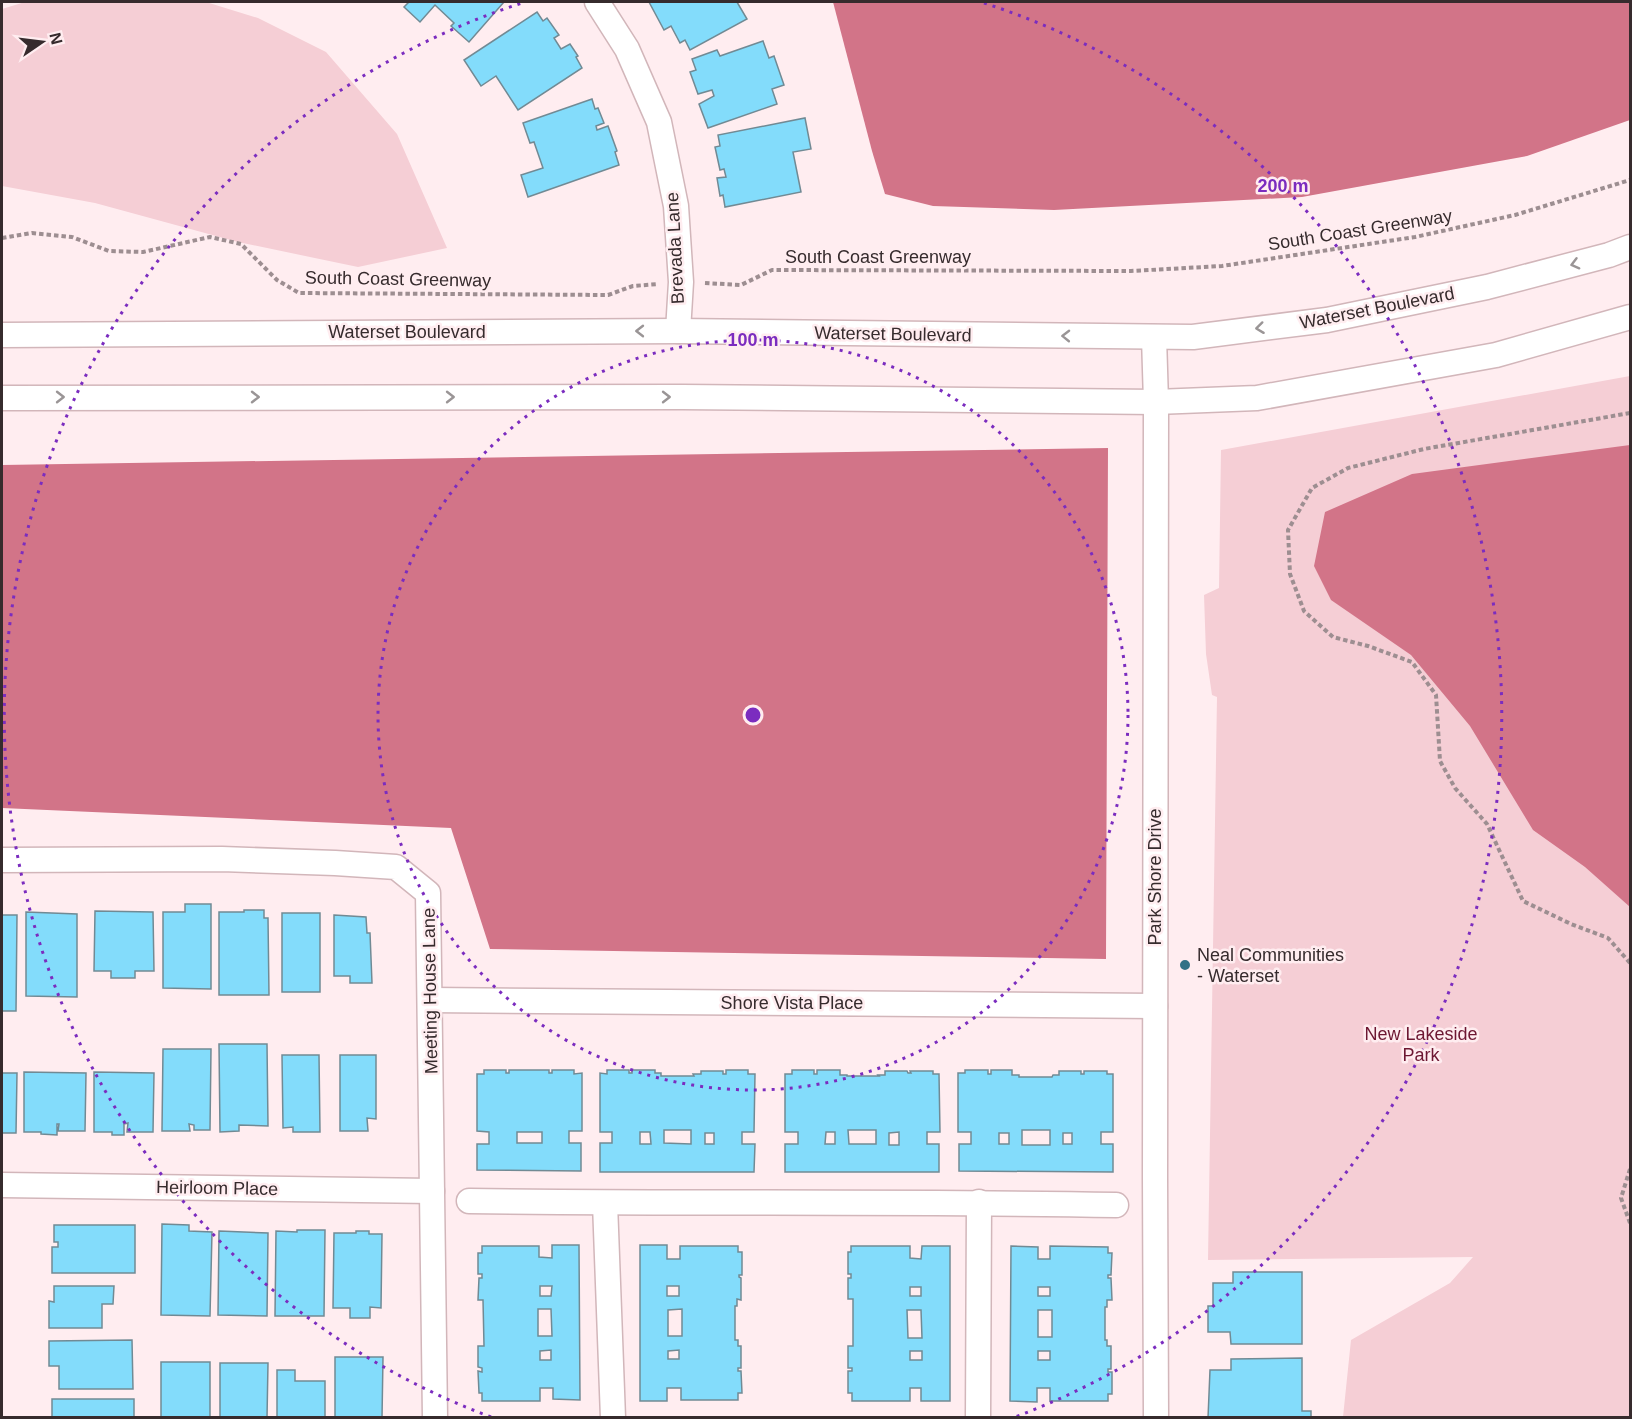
<svg xmlns="http://www.w3.org/2000/svg" width="1632" height="1419" font-family="Arial,sans-serif">
	<rect width="100%" height="100%" fill="#ffedf0"/>
	<g fill="#f5ced5">
		<path d="M25,2H206L258,18L326,52L397,134L447,248L358,267L238,242L95,203L2,186V9Z"/>
		<path d="M1630,376V1417H1343L1351,1340L1450,1283L1473,1257L1208,1260L1217,697L1212,695L1206,654L1204,595L1219,588L1221,450Z"/>
	</g>
	<g fill="#d27488">
		<path d="M833,2H1630V120L1527,156L1302,197L1054,210L933,206L885,194L872,151Z"/>
		<path d="M1630,445V907L1585,867L1533,830L1470,726L1411,655L1331,600L1314,566L1325,512L1412,474Z"/>
		<path d="M1108,448L1106,959L490,949L451,828L2,808V465Z"/>
	</g>
	<g fill="#83dcfb" stroke="#718a94" stroke-width="1.5" fill-rule="evenodd">
		<path d="M409,2H504L469,42L451,26L454,23L435,5L420,22L404,7Z"/>
		<path d="M649,2H737L747,19L690,50L685,40L680,43L671,26L664,30Z"/>
		<path d="M537,12L543,21L547,18L559,35L554,38L561,49L570,44L578,56L576,57L582,68L518,110L496,76L481,86L464,60Z"/>
		<path d="M763,41L769,58L774,56L784,85L772,89L777,104L708,128L699,104L714,96L712,90L698,94L690,72L696,70L692,59L717,50L720,56Z"/>
		<path d="M592,99L595,109L598,108L604,123L596,126L597,130L608,126L617,151L615,152L619,165L528,197L521,175L543,168L534,142L530,143L523,123Z"/>
		<path d="M805,118L811,149L793,152L801,192L725,207L723,195L720,196L717,178L726,177L724,169L720,170L715,147L720,146L718,135Z"/>
		<path d="M185,904H211V989L163,988V912H185Z"/>
		<path d="M244,910H264V918H268L269,995H219V912H244Z"/>
		<path d="M95,911L153,912L154,971H135V978H111V971H94Z"/>
		<path d="M26,912L77,914V997L26,996Z"/>
		<rect x="282" y="913" width="38" height="79"/>
		<path d="M2,915H17L16,1011H2Z"/>
		<path d="M334,915L366,917L367,933H370L372,983H350V976H334Z"/>
		<path d="M219,1044H267L268,1126L239,1125V1131L220,1132Z"/>
		<path d="M163,1049H211L210,1130H194V1125L189,1124L190,1131H162Z"/>
		<path d="M282,1055H319L320,1132H293V1127L283,1128Z"/>
		<path d="M340,1055H376V1119L367,1118L368,1131H340Z"/>
		<path d="M484,1070H506V1073H509V1070H549V1073H552V1070H574V1074L582,1073V1131H569V1143H581V1171L477,1170V1144H489V1132L477,1131V1074H484ZM517,1132H542V1143H517Z"/>
		<path d="M607,1070H629V1073H632V1070H655V1073H661V1076H694L693,1074H701V1071H723V1074H726V1070H748V1074H755L754,1132H742V1144H755L754,1172H600V1143H612V1132H600V1073L607,1074ZM664,1130H691V1144L664,1143ZM640,1132H650L651,1144H640ZM705,1133H714V1144H705Z"/>
		<path d="M792,1070H814V1074H817V1070H840V1075H847V1076H879L878,1075H885V1071H907L908,1073H911L910,1071H933V1074H939L940,1132H927V1144H939V1172H785V1144H798V1132H785V1074H792ZM848,1130H876V1144H849ZM826,1132H835V1144H825ZM899,1132V1145H889V1133Z"/>
		<path d="M965,1070H988V1074H991V1070H1012V1075H1019V1077H1052L1053,1075H1059V1071H1081V1074H1084V1071H1107V1074H1113V1132H1101V1144H1113V1172L959,1171V1144H971V1132H958V1073H965ZM1022,1130H1050V1145H1022ZM999,1133H1009V1144H999ZM1063,1133H1072V1144H1063Z"/>
		<path d="M24,1072L86,1073L85,1131H58L59,1124H57V1135L41,1134V1132H24Z"/>
		<path d="M94,1072L154,1073L153,1132H127L128,1123L124,1124V1135H112V1132H94Z"/>
		<path d="M2,1073H17L16,1133H2Z"/>
		<path d="M162,1224L189,1225V1231L212,1232L210,1316L161,1315Z"/>
		<path d="M54,1225H135V1273H52V1247H58V1242H54Z"/>
		<path d="M297,1230H325L324,1316H275L276,1231L297,1232Z"/>
		<path d="M219,1231L268,1233L267,1316L218,1315Z"/>
		<path d="M356,1231H369V1234H382L381,1308L370,1307V1318H350V1308H333L334,1233H356Z"/>
		<path d="M552,1245H579L580,1400L553,1399V1388H540V1401H482V1393H479L478,1371L482,1372V1368L478,1367V1346H484L483,1300H478L479,1278H482V1274H478V1253H482V1246H539V1257L552,1258ZM540,1286H552L551,1296H540ZM538,1309H551L552,1336H538ZM551,1350V1360H540V1351Z"/>
		<path d="M640,1245H667V1259H680V1246H738V1252H742V1275H739V1277L741,1278V1300L737,1299V1306H735V1340H738V1346H741V1368H738V1371H741L742,1393H738V1400H681V1388H667V1401H640ZM667,1286H679V1296H667ZM682,1309V1336H668V1310ZM679,1350V1359H668V1351Z"/>
		<path d="M851,1246H910V1258L921,1259L922,1246H950V1401H921V1388H910V1401H852V1393H848V1371H852V1368H848V1346H853V1299H848V1278H851V1274H848V1252H851ZM910,1287H921V1296H910ZM907,1310H921L922,1338H908ZM910,1351H922V1360H910Z"/>
		<path d="M1011,1246L1038,1247V1259H1050V1246L1108,1247V1253H1112L1111,1275H1108V1278H1111L1112,1300H1107V1307H1105V1340H1107V1346H1111V1369H1108V1372H1112V1394H1108V1401H1050V1388H1037V1402L1010,1401ZM1038,1287H1050V1296H1038ZM1038,1310H1052V1337H1038ZM1038,1351H1050V1360H1038Z"/>
		<path d="M1233,1272H1302V1344H1231L1230,1332H1208V1306H1213V1283H1233Z"/>
		<path d="M54,1286H114L113,1304H102V1328H49V1301L54,1302Z"/>
		<path d="M132,1340L133,1389H59V1366H49V1341Z"/>
		<path d="M335,1357H383L382,1418H335Z"/>
		<path d="M1302,1358V1411H1311V1418H1208L1210,1370H1231V1359Z"/>
		<rect x="161" y="1362" width="49" height="56"/>
		<path d="M220,1363H268L267,1418H220Z"/>
		<path d="M277,1370H295V1381H325V1418H277Z"/>
		<rect x="52" y="1399" width="82" height="19"/>
	</g>
	<g fill="none" stroke-linecap="round" stroke-linejoin="round">
		<g stroke="#d2b6ba" stroke-width="27">
			<g id="minor">
				<path d="M597,2L627,49L659,122L676,206L681,282L678,331"/>
				<path d="M2,335L678,331L1193,337L1327,320L1487,287L1609,255L1630,247"/>
				<path d="M1154,337L1156,402L1155,1176L1156,1418"/>
				<path d="M2,398L682,397L1156,402L1257,398L1496,355L1630,317"/>
				<path d="M2,860L222,859L335,863L396,867L428,893L435,1418"/>
				<path d="M430,1000L1155,1006"/>
				<path d="M2,1185L432,1191"/>
				<path d="M469,1201C685,1204 901,1201 1116,1205"/>
				<path d="M605,1203L613,1418"/>
				<path d="M978,1418L979,1202"/>
			</g>
		</g>
		<g stroke="#9d8e91" stroke-width="4" stroke-dasharray="4.5 3" stroke-linecap="butt">
			<path d="M2,238L32,233L72,237L109,251L143,252L210,237L241,244L277,280L299,293L608,295L633,286L658,284"/>
			<path d="M705,283L741,285L772,270L1131,271L1222,266L1415,237L1515,215L1630,180"/>
			<path d="M1630,413L1424,449L1348,468L1312,488L1288,530L1290,574L1304,611L1333,637L1368,646L1412,662L1436,695L1440,761L1455,788L1487,824L1523,901L1571,924L1608,938L1630,963"/>
			<path d="M1630,1169L1621,1198L1630,1223"/>
		</g>
		<use href="#minor" stroke="#fff" stroke-width="24"/>
	</g>
	<defs><path id="oneway-chevron" d="M-2-3.5L2.5 0L-2 3.5" fill="none" stroke-width="1.6" stroke-linecap="round" stroke-linejoin="round" transform="scale(1.5)"/></defs>
	<g stroke="#9a9596">
		<use href="#oneway-chevron" transform="translate(1575 264) rotate(165)"/>
		<use href="#oneway-chevron" transform="translate(1260 328) rotate(173)"/>
		<use href="#oneway-chevron" transform="translate(640 331) rotate(180)"/>
		<use href="#oneway-chevron" transform="translate(1066 336) rotate(-179)"/>
		<use href="#oneway-chevron" transform="translate(60 397)"/>
		<use href="#oneway-chevron" transform="translate(255 397)"/>
		<use href="#oneway-chevron" transform="translate(450 397)"/>
		<use href="#oneway-chevron" transform="translate(666 397)"/>
	</g>
	<g fill="none" stroke="#7b2cbf" stroke-width="3" stroke-dasharray="3 6">
		<circle cx="753" cy="715" r="375"/>
		<path d="M491 1417A749 749 0 0 1 522 3M984 3A749 749 0 0 1 1015 1417"/>
	</g>
	<circle fill="#337186" stroke="#ffedf0" stroke-width="2" cx="1185" cy="965" r="6"/>
	<g text-anchor="middle" dominant-baseline="central" stroke-width="5" stroke-linejoin="round" paint-order="stroke">
		<g font-size="18" fill="#362b2d" stroke="#ffedf0">
			<text transform="translate(1360 230) rotate(-9)">South Coast Greenway</text>
			<text transform="translate(675 248) rotate(-93)">Brevada Lane</text>
			<text x="878" y="257">South Coast Greenway</text>
			<text transform="translate(398 279) rotate(1)">South Coast Greenway</text>
			<text transform="translate(1377 308) rotate(-11)">Waterset Boulevard</text>
			<text x="407" y="332">Waterset Boulevard</text>
			<text transform="translate(893 334) rotate(1)">Waterset Boulevard</text>
			<text transform="translate(1155 877) rotate(-90)">Park Shore Drive</text>
			<text transform="translate(430 991) rotate(-91)">Meeting House Lane</text>
			<text x="792" y="1003">Shore Vista Place</text>
			<text transform="translate(217 1188) rotate(1)">Heirloom Place</text>
		</g>
		<g font-size="18" fill="#362b2d" stroke="#ffedf0" text-anchor="start">
			<text x="1197" y="955">Neal Communities<tspan x="1197" dy="21">- Waterset</tspan></text>
		</g>
		<g font-size="18" fill="#6d1732" stroke="#ffedf0">
			<text x="1421" y="1034">New Lakeside<tspan x="1421" dy="21">Park</tspan></text>
		</g>
	</g>
	<circle cx="753" cy="715" r="9" fill="#7b2cbf" stroke="#ffedf0" stroke-width="3"/>
	<g font-size="18" text-anchor="middle" font-weight="bold" fill="#7b2cbf" stroke="#ffedf0" stroke-width="5" stroke-linejoin="round" paint-order="stroke">
		<text x="1283" y="192">200 m</text>
		<text x="753" y="346">100 m</text>
	</g>
	<rect width="1632" height="1419" fill="none" stroke="#362b2d" stroke-width="6"/>
	<g transform="translate(42 42) rotate(76)" stroke="#ffedf0" stroke-width="4.5" paint-order="stroke">
	<path d="M0-4.5L10 22L0 15L-10 22Z" fill="#362b2d"/>
	<text y="-9" font-size="16" font-weight="bold" text-anchor="middle" fill="#362b2d">N</text>
	</g>
</svg>
